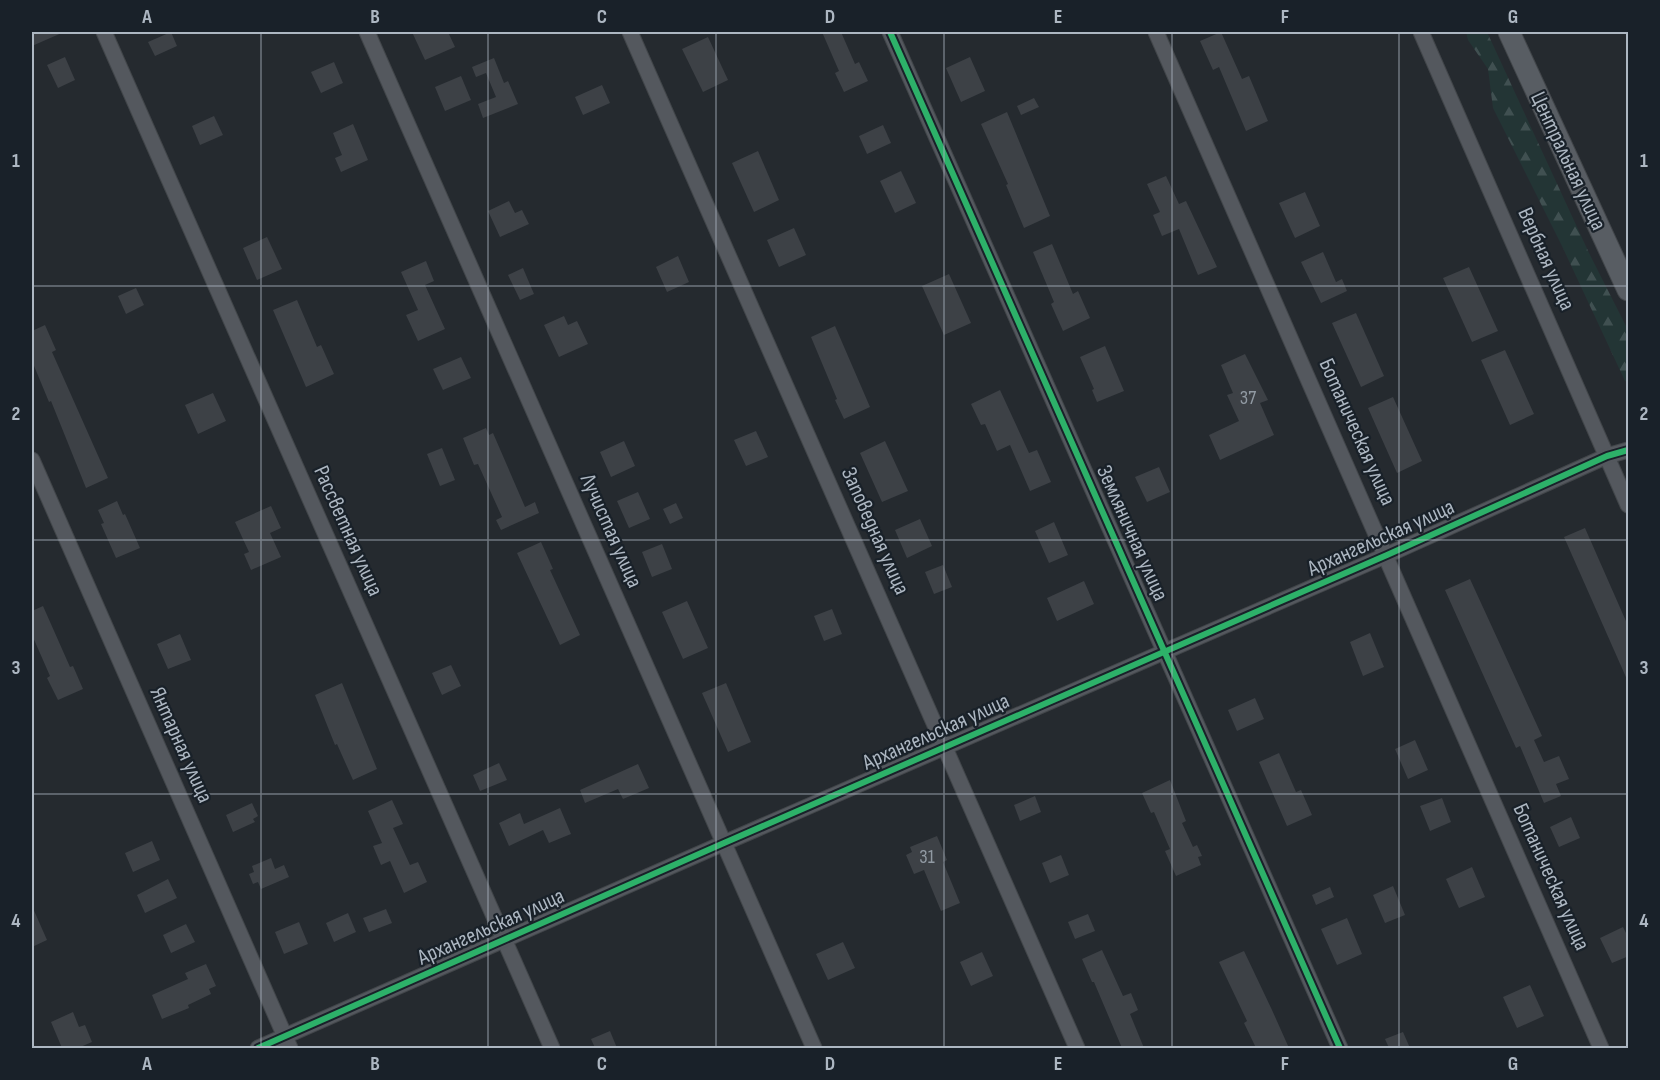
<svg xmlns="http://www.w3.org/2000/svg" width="1660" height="1080" font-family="'Sofia Sans Condensed',sans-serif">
	<defs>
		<pattern id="forest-firs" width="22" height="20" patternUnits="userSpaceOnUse" patternTransform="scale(1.5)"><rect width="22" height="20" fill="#233535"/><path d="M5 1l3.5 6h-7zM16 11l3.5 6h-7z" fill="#405051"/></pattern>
	</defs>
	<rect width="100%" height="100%" fill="#252a2f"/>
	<path fill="url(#forest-firs)" d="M1466,32H1487L1589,253L1628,330V382L1625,381L1562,246L1493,108L1488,69L1468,40Z"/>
	<g fill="#3d4146">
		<path d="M32,32H64L32,46Z"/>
		<path d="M171,32L177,46L155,56L148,42Z"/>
		<path d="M412,32H448L455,47L425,60Z"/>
		<path d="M822,32H841L855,64L859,62L868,81L844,92L835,73L839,71Z"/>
		<path d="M1221,32L1242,79L1249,76L1268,121L1246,131L1219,67L1213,70L1200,41Z"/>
		<path d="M708,37L728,80L703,92L682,49Z"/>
		<path d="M65,57L75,80L58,88L47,65Z"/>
		<path d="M970,57L985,91L961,102L946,68Z"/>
		<path d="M494,58L504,83L508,81L518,104L483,118L478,104L496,97L486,73L476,77L472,67Z"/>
		<path d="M334,62L343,83L321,93L311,72Z"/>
		<path d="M461,76L471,100L445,111L435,87Z"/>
		<path d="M602,85L610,103L583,115L575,97Z"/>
		<path d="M1034,98L1039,107L1021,115L1017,106Z"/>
		<path d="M1007,112L1050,216L1024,228L1006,185L1008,184L981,124Z"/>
		<path d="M214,116L223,135L200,145L192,126Z"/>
		<path d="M353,124L368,160L341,172L335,158L342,155L333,133Z"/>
		<path d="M883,125L891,143L867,154L859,136Z"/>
		<path d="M758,151L779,200L754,212L732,163Z"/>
		<path d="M901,171L916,203L895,213L880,181Z"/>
		<path d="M1166,176L1179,204L1186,201L1217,267L1198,275L1179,229L1162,236L1153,215L1160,212L1147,184Z"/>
		<path d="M1305,192L1320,226L1295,238L1279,203Z"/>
		<path d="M509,201L515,213L522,210L529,224L500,237L488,211Z"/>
		<path d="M794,228L806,255L779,267L767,240Z"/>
		<path d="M267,237L282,269L257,280L243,248Z"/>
		<path d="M1052,244L1073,294L1078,291L1090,318L1063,331L1051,304L1054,302L1033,252Z"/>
		<path d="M1323,252L1336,282L1342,279L1347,291L1321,303L1301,262Z"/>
		<path d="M678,256L689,282L667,292L656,267Z"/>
		<path d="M426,261L434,281L425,285L445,329L418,341L406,315L418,310L401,272Z"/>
		<path d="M1469,267L1498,331L1472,342L1443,278Z"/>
		<path d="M523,268L534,294L520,300L508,275Z"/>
		<path d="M949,274L971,323L944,335L922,286Z"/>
		<path d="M136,288L144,305L126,314L118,296Z"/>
		<path d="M297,300L317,347L321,345L334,374L306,387L273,310Z"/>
		<path d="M1356,313L1384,376L1361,387L1332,323Z"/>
		<path d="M564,316L568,325L577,321L588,344L559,357L544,325Z"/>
		<path d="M45,325L56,350L52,352L108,478L86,488L51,401L49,402L32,361V331Z"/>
		<path d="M835,326L870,407L844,419L835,400L837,399L811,337Z"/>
		<path d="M1105,346L1124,391L1097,402L1092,390L1094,389L1080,357Z"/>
		<path d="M1505,350L1534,414L1510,425L1481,360Z"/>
		<path d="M1245,354L1268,400L1260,403L1274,435L1220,460L1209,435L1239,421L1227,395L1233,393L1221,365Z"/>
		<path d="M461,357L471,378L443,390L433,369Z"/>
		<path d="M1000,390L1029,453L1037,450L1051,482L1030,491L1010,445L997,451L985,424L981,425L971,404Z"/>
		<path d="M213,393L226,421L198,434L185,405Z"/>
		<path d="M1393,397L1422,461L1397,473L1368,408Z"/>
		<path d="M486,428L489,435L493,433L525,507L535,502L539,513L501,530L496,520L502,517L478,464L474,465L463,438Z"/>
		<path d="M756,431L768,457L746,466L734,440Z"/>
		<path d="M624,441L635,466L611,477L600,452Z"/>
		<path d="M885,441L908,491L882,502L860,453Z"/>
		<path d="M442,448L455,480L440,486L427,454Z"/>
		<path d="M1159,467L1170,492L1147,502L1135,477Z"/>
		<path d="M638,492L650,519L629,528L617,501Z"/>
		<path d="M117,501L123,515L125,514L140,548L116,558L101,524L104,523L98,510Z"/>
		<path d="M676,503L683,518L670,524L663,509Z"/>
		<path d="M271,506L281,528L270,533L281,557L251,570L244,554L249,552L235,522Z"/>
		<path d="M920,519L932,546L907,558L895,530Z"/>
		<path d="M1054,522L1068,555L1049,563L1035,531Z"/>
		<path d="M1585,528L1629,628V684L1564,537Z"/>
		<path d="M541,542L553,569L550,570L580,635L560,645L517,553Z"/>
		<path d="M662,544L672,569L652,577L642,552Z"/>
		<path d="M943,565L952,587L934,594L925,572Z"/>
		<path d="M1470,579L1542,736L1534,740L1544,762L1559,756L1569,779L1556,784L1561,796L1544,803L1520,746L1516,748L1445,590Z"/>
		<path d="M1084,581L1094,604L1057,621L1047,598Z"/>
		<path d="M687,601L708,648L683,659L662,612Z"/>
		<path d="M43,606L70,667L73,666L83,689L58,700L47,678L50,676L32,635V611Z"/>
		<path d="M832,609L842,634L824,641L814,616Z"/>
		<path d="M1370,633L1384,667L1363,676L1350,642Z"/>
		<path d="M180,634L191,660L168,669L157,644Z"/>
		<path d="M451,665L461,686L442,695L432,673Z"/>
		<path d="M342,683L377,769L353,780L337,744L335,745L315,695Z"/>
		<path d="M726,683L751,742L728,752L702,693Z"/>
		<path d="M1255,698L1264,719L1237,731L1228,710Z"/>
		<path d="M1415,740L1428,770L1408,779L1395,749Z"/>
		<path d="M1279,753L1296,792L1301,790L1312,815L1287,826L1259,762Z"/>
		<path d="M499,763L507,780L480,791L473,775Z"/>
		<path d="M638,764L649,788L623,799L618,789L585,803L580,790Z"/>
		<path d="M1170,780L1186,821L1182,823L1193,847L1197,845L1202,856L1198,857L1201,865L1176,876L1165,851L1170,849L1154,812L1151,813L1142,793Z"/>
		<path d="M1035,796L1041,812L1020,821L1014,805Z"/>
		<path d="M1442,798L1451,822L1430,831L1420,806Z"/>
		<path d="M392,800L403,824L393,828L410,865L418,862L427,882L404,893L390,861L381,865L373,846L382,843L368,811Z"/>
		<path d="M252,803L258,816L253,819L255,822L233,832L226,815Z"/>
		<path d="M560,808L571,834L549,843L543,830L509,846L499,823L520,813L524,824Z"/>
		<path d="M1571,817L1580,838L1559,847L1550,827Z"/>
		<path d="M937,836L947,860L943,862L960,903L941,911L924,870L914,874L906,855L912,852L910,847Z"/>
		<path d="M152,841L160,860L133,872L125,853Z"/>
		<path d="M1061,855L1069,875L1050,883L1042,863Z"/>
		<path d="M271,858L275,869L284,865L289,877L261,889L258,882L253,884L249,874L254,872L252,866Z"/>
		<path d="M1472,867L1485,897L1459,908L1446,879Z"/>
		<path d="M168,879L177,898L145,913L137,895Z"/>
		<path d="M1393,886L1405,915L1385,923L1373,895Z"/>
		<path d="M1330,887L1334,897L1316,905L1312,895Z"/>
		<path d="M32,906L47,940L32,947Z"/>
		<path d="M386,909L392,923L369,932L363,918Z"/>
		<path d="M348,913L356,932L334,942L326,923Z"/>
		<path d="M1088,914L1095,931L1075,939L1068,922Z"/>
		<path d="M1347,918L1362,954L1337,965L1321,929Z"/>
		<path d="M299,922L308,944L284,954L275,932Z"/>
		<path d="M186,924L195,942L171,953L163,935Z"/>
		<path d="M1623,927L1629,939V956L1612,963L1600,938Z"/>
		<path d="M843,942L855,968L828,980L816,954Z"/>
		<path d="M1102,950L1123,996L1131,993L1138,1010L1130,1014L1144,1048H1122L1094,982H1092L1082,959Z"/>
		<path d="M1244,951L1272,1010L1289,1048H1256L1244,1023L1247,1021L1219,962Z"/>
		<path d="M982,952L993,976L971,986L960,962Z"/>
		<path d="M206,964L216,986L209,989L211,994L188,1005L189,1008L162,1019L152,995L188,979L185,973Z"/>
		<path d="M1530,985L1544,1016L1517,1028L1503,997Z"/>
		<path d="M73,1012L79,1027L85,1025L92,1042L78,1048H62L51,1022Z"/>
		<path d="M610,1031L617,1048H595L591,1039Z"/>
		<path d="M1403,1032L1410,1048H1389L1385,1039Z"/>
	</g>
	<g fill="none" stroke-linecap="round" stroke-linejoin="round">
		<g stroke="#42464a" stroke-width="17">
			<g id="street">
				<path d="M104,32L552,1048"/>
				<path d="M367,32L814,1048"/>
				<path d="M630,32L1077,1048"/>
				<path d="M890,32L1340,1048"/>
				<path d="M1156,32L1601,1048"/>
				<path d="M1421,32L1628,505"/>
				<path d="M32,460L290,1048"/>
				<path d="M258,1048L724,843L1387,555L1607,456L1628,450"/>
			</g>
		</g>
		<g stroke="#42464a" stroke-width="23">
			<path id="secondary" d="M1509,32L1628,290"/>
		</g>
		<use href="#street" stroke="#54585e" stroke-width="15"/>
		<use href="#secondary" stroke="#585d63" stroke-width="21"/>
		<g stroke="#192129" stroke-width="10">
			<g id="cycleway">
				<path d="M890,32L1340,1048"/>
				<path d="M258,1048L724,843L1387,555L1607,456L1628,450"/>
			</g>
		</g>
		<use href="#cycleway" stroke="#2db169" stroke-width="6"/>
	</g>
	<path fill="none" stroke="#adb7c2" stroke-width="1.5" stroke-opacity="0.55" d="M261,32V1048M488,32V1048M716,32V1048M944,32V1048M1172,32V1048M1399,32V1048M32,286H1628M32,540H1628M32,794H1628"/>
	<g text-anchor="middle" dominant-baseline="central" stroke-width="4.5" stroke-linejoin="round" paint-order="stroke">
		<g font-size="20" fill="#919aa3">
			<text x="1248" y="398">37</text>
			<text x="927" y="857">31</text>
		</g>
		<g font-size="22" fill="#adb7c2" stroke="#192129">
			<text transform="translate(1568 161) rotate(65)">Центральная улица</text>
			<text transform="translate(1546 259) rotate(66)">Вербная улица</text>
			<text transform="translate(1357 432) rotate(66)">Ботаническая улица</text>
			<text transform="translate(348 531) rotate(66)">Рассветная улица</text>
			<text transform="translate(611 531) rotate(66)">Лучистая улица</text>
			<text transform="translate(875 531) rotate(66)">Заповедная улица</text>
			<text transform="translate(1132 533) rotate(66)">Земляничная улица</text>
			<text transform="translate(1381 538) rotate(-24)">Архангельская улица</text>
			<text transform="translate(936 732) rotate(-24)">Архангельская улица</text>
			<text transform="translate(181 745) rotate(66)">Янтарная улица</text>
			<text transform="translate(1551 877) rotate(66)">Ботаническая улица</text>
			<text transform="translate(491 927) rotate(-24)">Архангельская улица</text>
		</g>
	</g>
	<rect width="1660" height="1080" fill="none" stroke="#192129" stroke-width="66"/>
	<rect x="33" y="33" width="1594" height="1014" fill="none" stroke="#adb7c2" stroke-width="2"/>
	<g font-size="20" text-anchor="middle" font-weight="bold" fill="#adb7c2">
		<text x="147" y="23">A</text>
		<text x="375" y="23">B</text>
		<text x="602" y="23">C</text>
		<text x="830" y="23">D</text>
		<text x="1058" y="23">E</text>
		<text x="1285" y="23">F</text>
		<text x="1513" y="23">G</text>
		<text x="16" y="167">1</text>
		<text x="1644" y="167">1</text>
		<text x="16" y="420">2</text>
		<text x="1644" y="420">2</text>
		<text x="16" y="674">3</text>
		<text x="1644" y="674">3</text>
		<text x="16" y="927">4</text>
		<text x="1644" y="927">4</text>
		<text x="147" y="1070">A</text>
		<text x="375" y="1070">B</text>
		<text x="602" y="1070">C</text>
		<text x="830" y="1070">D</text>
		<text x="1058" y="1070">E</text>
		<text x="1285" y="1070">F</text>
		<text x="1513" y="1070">G</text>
	</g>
</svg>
